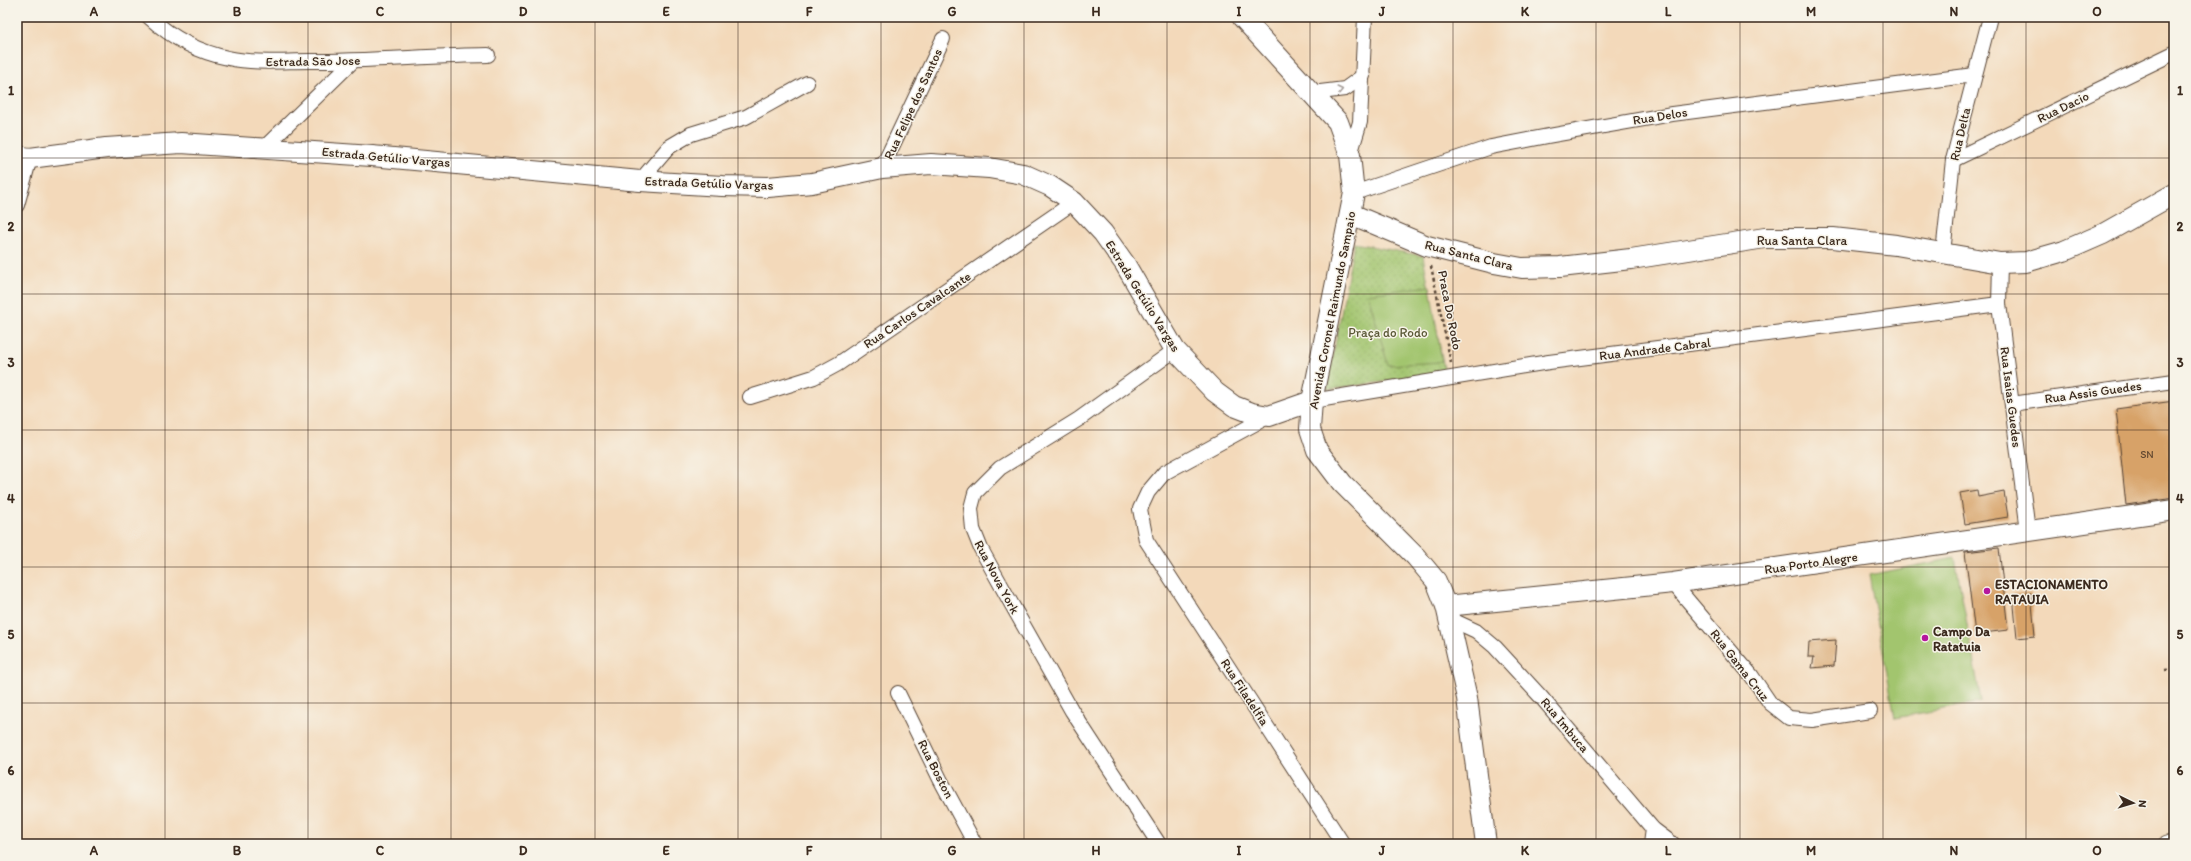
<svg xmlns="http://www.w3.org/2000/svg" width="2191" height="861" font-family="Itim,sans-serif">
	<defs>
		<pattern id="park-dots" width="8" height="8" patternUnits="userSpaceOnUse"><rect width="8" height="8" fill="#a2c56e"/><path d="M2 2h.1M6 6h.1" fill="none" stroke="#8ca95f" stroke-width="1.8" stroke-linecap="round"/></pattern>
	</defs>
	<rect width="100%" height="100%" fill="#f7f3e8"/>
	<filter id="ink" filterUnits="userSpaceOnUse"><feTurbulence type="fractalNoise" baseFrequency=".025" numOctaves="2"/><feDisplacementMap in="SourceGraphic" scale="8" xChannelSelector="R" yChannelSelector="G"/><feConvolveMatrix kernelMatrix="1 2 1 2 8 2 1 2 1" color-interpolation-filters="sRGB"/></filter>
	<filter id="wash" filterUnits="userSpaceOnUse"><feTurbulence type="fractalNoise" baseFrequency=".012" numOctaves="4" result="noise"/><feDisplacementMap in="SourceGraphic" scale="16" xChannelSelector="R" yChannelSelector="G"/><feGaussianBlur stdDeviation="0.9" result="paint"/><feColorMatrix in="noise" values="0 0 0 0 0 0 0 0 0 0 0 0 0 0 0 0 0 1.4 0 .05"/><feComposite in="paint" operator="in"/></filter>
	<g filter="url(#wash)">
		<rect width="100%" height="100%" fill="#f3d9ba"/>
		<path fill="url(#park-dots)" stroke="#6e7846" d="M1354,243L1423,256L1445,374L1327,389Z"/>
		<g fill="#a2c56e" stroke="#6e7846">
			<path d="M1430,286L1442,362L1388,365L1368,294Z"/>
			<path d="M1955,558L1981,702L1895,718L1869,575Z"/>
		</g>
		<g id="blocks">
			<g fill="#d7a267">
				<path d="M2174,401V498L2126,505L2116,409Z"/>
				<path d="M1977,490L1978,497L2004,492L2008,517L1965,524L1960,493Z"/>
				<path d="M1999,548L2008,630L1975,634L1965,552Z"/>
				<path d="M2031,593L2035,636L2017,638L2013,595Z"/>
				<path d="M1836,640L1834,666L1812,668L1814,657H1808L1809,642Z"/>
			</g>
		</g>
	</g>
	<g filter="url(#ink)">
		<use href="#blocks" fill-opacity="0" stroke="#574435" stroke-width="1"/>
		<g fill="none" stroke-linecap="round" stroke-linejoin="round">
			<g stroke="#574435" stroke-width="16">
				<g id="minor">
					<path d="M149,17C171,37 198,52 228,58C255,64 283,61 310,61C369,61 429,56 488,55"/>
					<path d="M1312,93L1345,89L1363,76"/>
					<path d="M264,148L353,61"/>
					<path d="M1350,155L1360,122L1365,17"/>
					<path d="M1953,160L2174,53"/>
					<path d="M882,168L943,39"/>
					<path d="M640,181L669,147L691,134L746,117L807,83"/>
					<path d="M1354,193L1491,147L1548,136L1672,114L1974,75"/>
					<path d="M17,205L30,158"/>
					<path d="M1943,253L1953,160L1990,17"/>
					<path d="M2000,263L1999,304L2028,531"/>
					<path d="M750,397L814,377L838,364L1074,202"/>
					<path d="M1312,401L1549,362L1999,304"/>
					<path d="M2012,404L2174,381"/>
					<path d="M1269,416L1164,473L1148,492L1140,509L1146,540L1343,844"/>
					<path d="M1673,583L1751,675L1770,703L1789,718L1812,720L1870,711"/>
					<path d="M1448,618L1476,631L1495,647L1541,697L1653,829L1673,844"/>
					<path d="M898,693L940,779L975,844"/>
					<path d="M1159,844L1072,711L1012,605L981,549L973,529L971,508L975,493L1000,468L1079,419L1175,350"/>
					<path d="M1651,844L1653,829"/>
					<path d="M2165,844L2174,841"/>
				</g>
			</g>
			<g stroke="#574435" stroke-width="22">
				<g id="secondary">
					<path d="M1242,17L1338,122L1350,155L1354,193L1312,401L1310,429L1317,450L1342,483L1416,557L1436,581L1446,606L1467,698L1486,844"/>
					<path d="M17,156L30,158L106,148L181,143L372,156L640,181L722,186L768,187L812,183L882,168L931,164L989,168L1023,174L1050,186L1074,202L1103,233L1125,264L1175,350L1215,392L1234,406L1252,413L1269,416L1312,401"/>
					<path d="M1351,214L1427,246L1494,263L1522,268L1560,267L1631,259L1765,238H1833L1896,245L2000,263L2026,262L2064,251L2103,234L2174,194"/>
					<path d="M1446,606L1673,583L2174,510"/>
				</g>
			</g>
			<g stroke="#574435" stroke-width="2.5" stroke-dasharray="3 3" stroke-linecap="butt">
				<path d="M1431,266L1451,363"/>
				<path d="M2165,670L2174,669"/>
			</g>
			<use href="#minor" stroke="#fff" stroke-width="14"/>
			<use href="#secondary" stroke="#fff" stroke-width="20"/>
		</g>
		<defs><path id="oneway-chevron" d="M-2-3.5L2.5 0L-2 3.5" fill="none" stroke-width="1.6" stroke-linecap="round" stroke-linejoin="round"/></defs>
		<use stroke="#a79f9a" href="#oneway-chevron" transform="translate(1340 90) rotate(-14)"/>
	</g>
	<path fill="none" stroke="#3b2a1e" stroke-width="1" stroke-opacity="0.55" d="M165,17V844M308,17V844M451,17V844M595,17V844M738,17V844M881,17V844M1024,17V844M1167,17V844M1310,17V844M1453,17V844M1596,17V844M1740,17V844M1883,17V844M2026,17V844M17,158H2174M17,294H2174M17,430H2174M17,567H2174M17,703H2174"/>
	<g fill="#b5179e" stroke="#f7f3e8" stroke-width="1.5">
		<circle cx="1987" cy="591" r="4"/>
		<circle cx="1925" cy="638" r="4"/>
	</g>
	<g text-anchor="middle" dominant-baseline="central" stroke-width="3" stroke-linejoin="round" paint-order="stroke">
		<g font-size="11" fill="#624830">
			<text x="2147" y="454">SN</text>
		</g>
		<g font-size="13" fill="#3b2a1e" stroke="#f7f3e8">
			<text transform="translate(313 61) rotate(-1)">Estrada Sāo Jose</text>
			<text transform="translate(913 104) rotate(-65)">Rua Felipe dos Santos</text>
			<text transform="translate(2063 107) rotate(-26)">Rua Dacio</text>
			<text transform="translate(1660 116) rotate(-9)">Rua Delos</text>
			<text transform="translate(1960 134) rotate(-77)">Rua Delta</text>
			<text transform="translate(386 157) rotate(5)">Estrada Getúlio Vargas</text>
			<text transform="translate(709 183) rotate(2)">Estrada Getúlio Vargas</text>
			<text x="1802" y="240">Rua Santa Clara</text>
			<text transform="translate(1469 255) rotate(14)">Rua Santa Clara</text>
			<text transform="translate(1143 296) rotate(58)">Estrada Getúlio Vargas</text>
			<text transform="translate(917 310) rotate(-34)">Rua Carlos Cavalcante</text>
			<text transform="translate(1332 310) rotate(-79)">Avenida Coronel Raimundo Sampaio</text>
			<text transform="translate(1450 310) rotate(79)">Praca Do Rodo</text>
			<text transform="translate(1655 349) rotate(-7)">Rua Andrade Cabral</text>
			<text transform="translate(2093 392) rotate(-8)">Rua Assis Guedes</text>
			<text transform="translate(2011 397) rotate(83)">Rua Isaias Guedes</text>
			<text transform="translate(1811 563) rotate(-8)">Rua Porto Alegre</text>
			<text transform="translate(997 577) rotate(62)">Rua Nova York</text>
			<text transform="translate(1740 665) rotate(52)">Rua Gama Cruz</text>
			<text transform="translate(1245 692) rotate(57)">Rua Filadelfia</text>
			<text transform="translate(1565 725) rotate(50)">Rua Imbuca</text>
			<text transform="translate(936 769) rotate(63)">Rua Boston</text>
		</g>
		<g font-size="13" fill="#5a5836" stroke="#f7f3e8">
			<text x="1388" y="332">Praça do Rodo</text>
		</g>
		<g font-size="13" font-weight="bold" fill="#3b2a1e" stroke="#f7f3e8" text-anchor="start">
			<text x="1995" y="584">ESTACIONAMENTO<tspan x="1995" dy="15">RATAUIA</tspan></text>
			<text x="1933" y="631">Campo Da<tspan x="1933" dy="15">Ratatuia</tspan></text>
		</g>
	</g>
	<rect width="2191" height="861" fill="none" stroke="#f7f3e8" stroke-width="44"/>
	<g transform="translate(2133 803) rotate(95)" stroke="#f7f3e8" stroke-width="3" paint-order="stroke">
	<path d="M0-3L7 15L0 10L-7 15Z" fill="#3b2a1e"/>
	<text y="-6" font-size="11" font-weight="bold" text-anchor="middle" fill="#3b2a1e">N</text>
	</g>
	<rect x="22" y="22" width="2147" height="817" fill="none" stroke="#3b2a1e" stroke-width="1.5"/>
	<g font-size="13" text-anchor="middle" font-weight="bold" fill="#3b2a1e">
		<text x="94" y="16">A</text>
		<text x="237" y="16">B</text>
		<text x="380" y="16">C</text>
		<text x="523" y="16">D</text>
		<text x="666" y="16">E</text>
		<text x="809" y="16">F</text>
		<text x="952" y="16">G</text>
		<text x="1096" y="16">H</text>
		<text x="1239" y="16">I</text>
		<text x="1382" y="16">J</text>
		<text x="1525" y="16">K</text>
		<text x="1668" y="16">L</text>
		<text x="1811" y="16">M</text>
		<text x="1954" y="16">N</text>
		<text x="2097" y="16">O</text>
		<text x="11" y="95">1</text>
		<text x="2180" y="95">1</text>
		<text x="11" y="231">2</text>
		<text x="2180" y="231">2</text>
		<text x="11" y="367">3</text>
		<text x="2180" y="367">3</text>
		<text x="11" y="503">4</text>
		<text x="2180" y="503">4</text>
		<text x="11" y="639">5</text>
		<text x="2180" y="639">5</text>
		<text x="11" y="775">6</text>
		<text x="2180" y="775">6</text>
		<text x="94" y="855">A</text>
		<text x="237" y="855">B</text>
		<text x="380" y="855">C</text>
		<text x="523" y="855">D</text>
		<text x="666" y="855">E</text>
		<text x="809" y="855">F</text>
		<text x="952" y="855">G</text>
		<text x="1096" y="855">H</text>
		<text x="1239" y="855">I</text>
		<text x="1382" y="855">J</text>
		<text x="1525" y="855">K</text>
		<text x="1668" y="855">L</text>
		<text x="1811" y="855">M</text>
		<text x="1954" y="855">N</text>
		<text x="2097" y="855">O</text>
	</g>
</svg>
